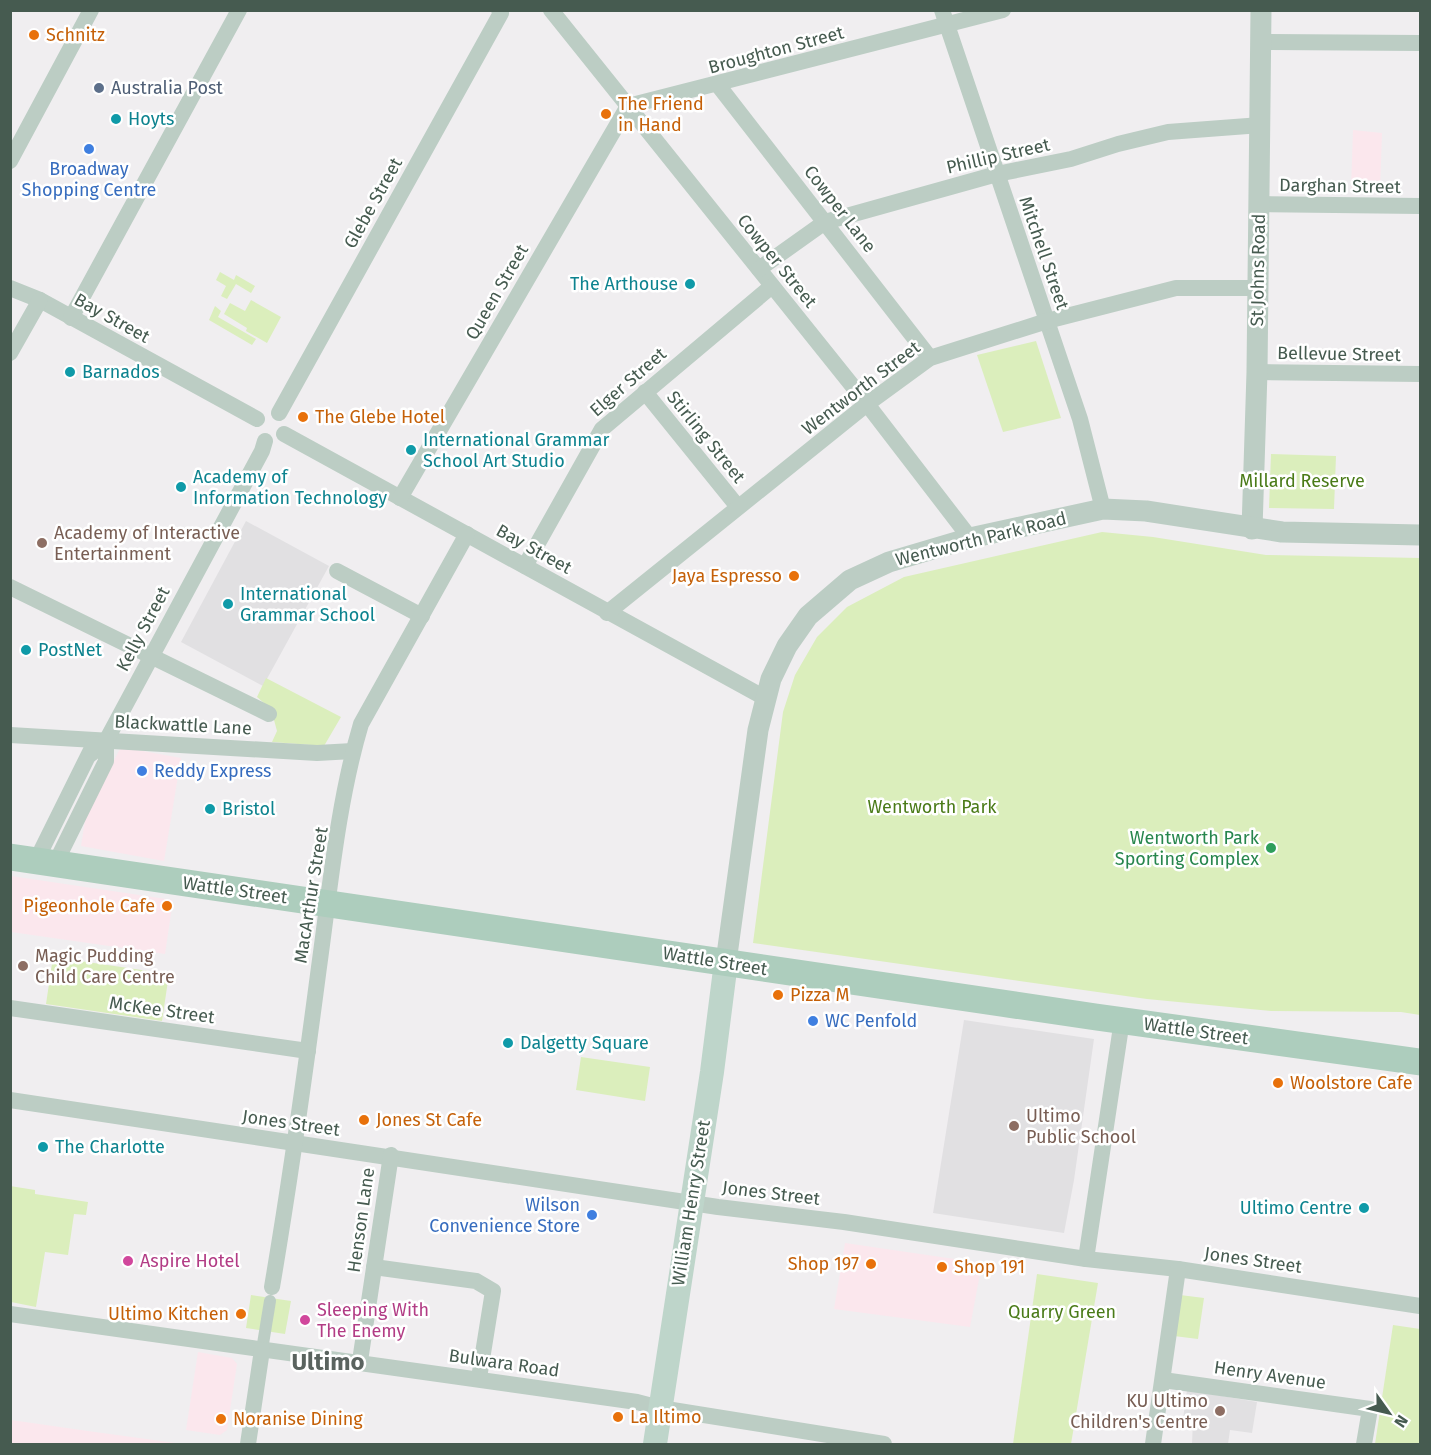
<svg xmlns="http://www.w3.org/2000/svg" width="1431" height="1455" font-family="'Fira Sans',sans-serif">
	<rect width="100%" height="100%" fill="#f0eef0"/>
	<g fill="#fbe7ed">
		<path d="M1353,130L1382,133L1380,191L1351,189Z"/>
		<path d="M121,747L181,758L164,861L81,846L86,814Z"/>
		<path d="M11,876L173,900L165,954L11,932Z"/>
		<path d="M845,1243L982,1263L970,1327L834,1309Z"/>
		<path d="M198,1352L232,1358L237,1364L227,1430L220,1435L186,1430Z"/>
		<path d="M11,1420L95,1432L183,1444H11Z"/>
	</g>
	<g fill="#e1e0e2">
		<path d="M246,521L329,566L263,686L181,642Z"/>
		<path d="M964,1020L1094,1039L1074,1180L1064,1233L933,1213Z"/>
		<path d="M1187,1390L1257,1402L1252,1433L1230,1430L1228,1444H1192L1193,1420L1183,1419Z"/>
	</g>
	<g fill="#dbeebc">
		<path d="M220,272L234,280L236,275L255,286L251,293L236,284L227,299L221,296L226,286L216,280Z"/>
		<path d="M251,300L281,317L267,343L246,331L247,328L224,314L230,303L245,311Z"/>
		<path d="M215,306L221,311L218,317L256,339L252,345L209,320Z"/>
		<path d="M1036,341L1061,418L1003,432L977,355Z"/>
		<path d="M1271,454L1336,456L1334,509L1269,508Z"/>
		<path d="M1102,532L1153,537L1266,555L1420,558V1015L1401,1012L1271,1011L1147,999L753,943L783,712L795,675L817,637L847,607L904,577Z"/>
		<path d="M266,678L341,717L324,746L272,742L277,731L271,709L257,697Z"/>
		<path d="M53,957L169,974L162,1021L46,1004Z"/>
		<path d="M581,1057L650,1067L645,1101L576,1090Z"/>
		<path d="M10,1186L35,1190V1194L88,1202L86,1215L74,1214L68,1255L45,1252L36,1307L11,1302Z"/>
		<path d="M1037,1274L1098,1283L1071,1444H1013Z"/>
		<path d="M251,1295L291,1301L285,1334L246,1328Z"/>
		<path d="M1180,1295L1204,1298L1198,1339L1174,1336Z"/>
		<path d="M1393,1325L1420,1329V1444H1375Z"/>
	</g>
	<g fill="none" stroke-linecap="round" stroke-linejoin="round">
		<path stroke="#bccdc4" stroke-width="12" d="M262,1350L270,1301"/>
		<g stroke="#bccdc4" stroke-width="16">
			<path d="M551,10L867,404L970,538"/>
			<path d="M942,10L1080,419L1103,509"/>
			<path d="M1262,42L1420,43"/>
			<path d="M718,85L930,358"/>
			<path d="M10,161L91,10"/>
			<path d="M1259,204L1420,206"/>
			<path d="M759,269L825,222L997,174L1071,159L1118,144L1168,132L1261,125"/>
			<path d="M10,288L40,300L257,419"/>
			<path d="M71,318L239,10"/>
			<path d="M10,353L40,300"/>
			<path d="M1257,372L1420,374"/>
			<path d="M645,392L738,507"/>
			<path d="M279,413L501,13L499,10"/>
			<path d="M284,434L765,698"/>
			<path d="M400,498L628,106L1003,10"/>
			<path d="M525,566L602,429L772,286"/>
			<path d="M337,571L422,616"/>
			<path d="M10,587L269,714"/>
			<path d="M607,613L867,404L930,358L1047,321L1176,288H1258"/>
			<path d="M10,735L317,753L353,751"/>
			<path d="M91,754L106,741L262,451L265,441"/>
			<path d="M36,861L94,744"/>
			<path d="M55,864L106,761V741"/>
			<path d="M10,1008L308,1051"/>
			<path d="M10,1100L718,1207L844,1222L1086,1259L1178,1269L1420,1306"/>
			<path d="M1086,1259L1122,1020"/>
			<path d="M374,1267L476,1281L493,1291L479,1378"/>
			<path d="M272,1287C290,1181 305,1074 319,967C330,888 338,801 361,724L467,534"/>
			<path d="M10,1314L637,1402L660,1408L884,1444"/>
			<path d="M360,1361L391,1155"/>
			<path d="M1163,1380L1370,1409L1364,1444"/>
			<path d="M248,1444L262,1350"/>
			<path d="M1153,1444L1178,1269"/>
		</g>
		<g stroke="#bccdc4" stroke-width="21">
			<path d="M1252,529L1257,372L1261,10"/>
			<path d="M726,962L758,730L771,679L787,646L808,616L850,580L889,562L970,538L1103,509L1146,511L1282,532L1420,535"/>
		</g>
		<path stroke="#bed5ca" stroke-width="24" d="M655,1444L712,1072L726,962"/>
		<path stroke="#adcdbd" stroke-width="27" d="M10,857L1096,1017L1420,1062"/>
	</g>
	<g fill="#e8710a" stroke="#fff" stroke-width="2">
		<circle cx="34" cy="35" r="6"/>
		<circle cx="606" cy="114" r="6"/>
		<circle cx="303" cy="417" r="6"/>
		<circle cx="794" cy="576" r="6"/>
		<circle cx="167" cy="906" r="6"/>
		<circle cx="778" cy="995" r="6"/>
		<circle cx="1278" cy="1083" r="6"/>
		<circle cx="364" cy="1120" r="6"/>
		<circle cx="871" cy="1264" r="6"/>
		<circle cx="942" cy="1267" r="6"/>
		<circle cx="241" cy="1314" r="6"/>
		<circle cx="618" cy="1417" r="6"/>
		<circle cx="221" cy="1419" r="6"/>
	</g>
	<circle fill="#5c6f8a" stroke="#fff" stroke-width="2" cx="99" cy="88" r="6"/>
	<g fill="#0f9aa8" stroke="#fff" stroke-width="2">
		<circle cx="116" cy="119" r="6"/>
		<circle cx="690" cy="284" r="6"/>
		<circle cx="70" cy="372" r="6"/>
		<circle cx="411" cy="450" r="6"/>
		<circle cx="181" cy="487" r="6"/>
		<circle cx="228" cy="604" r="6"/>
		<circle cx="26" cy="650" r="6"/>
		<circle cx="210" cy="809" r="6"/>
		<circle cx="508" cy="1043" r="6"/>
		<circle cx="43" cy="1147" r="6"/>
		<circle cx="1364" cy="1208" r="6"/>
	</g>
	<g fill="#3f7fe0" stroke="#fff" stroke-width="2">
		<circle cx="89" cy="149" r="6"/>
		<circle cx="142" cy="771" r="6"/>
		<circle cx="813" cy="1021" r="6"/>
		<circle cx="592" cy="1215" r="6"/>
	</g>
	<g fill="#8d6e63" stroke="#fff" stroke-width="2">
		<circle cx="42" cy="543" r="6"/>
		<circle cx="23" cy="966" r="6"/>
		<circle cx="1014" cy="1126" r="6"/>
		<circle cx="1220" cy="1411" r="6"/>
	</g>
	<circle fill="#2e9e5b" stroke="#fff" stroke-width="2" cx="1271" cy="848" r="6"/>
	<g fill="#d1479c" stroke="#fff" stroke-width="2">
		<circle cx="128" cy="1261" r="6"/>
		<circle cx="305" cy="1320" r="6"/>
	</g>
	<g text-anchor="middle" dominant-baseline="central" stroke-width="5" stroke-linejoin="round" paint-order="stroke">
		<g font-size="18" fill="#c56008" stroke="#fff" text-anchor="start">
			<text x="46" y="35">Schnitz</text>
			<text x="618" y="104">The Friend<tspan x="618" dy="21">in Hand</tspan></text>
			<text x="315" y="417">The Glebe Hotel</text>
			<text x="782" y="576" text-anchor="end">Jaya Espresso</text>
			<text x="155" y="906" text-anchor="end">Pigeonhole Cafe</text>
			<text x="790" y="995">Pizza M</text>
			<text x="1290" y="1083">Woolstore Cafe</text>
			<text x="376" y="1120">Jones St Cafe</text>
			<text x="859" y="1264" text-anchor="end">Shop 197</text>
			<text x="954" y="1267">Shop 191</text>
			<text x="229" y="1314" text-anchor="end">Ultimo Kitchen</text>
			<text x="630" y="1417">La Iltimo</text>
			<text x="233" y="1419">Noranise Dining</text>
		</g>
		<g font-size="18" fill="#465b50" stroke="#fff">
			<text transform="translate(776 50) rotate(-15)">Broughton Street</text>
			<text transform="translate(998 156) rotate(-13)">Phillip Street</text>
			<text transform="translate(1340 186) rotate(1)">Darghan Street</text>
			<text transform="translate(373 203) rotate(-61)">Glebe Street</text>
			<text transform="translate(840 209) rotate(52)">Cowper Lane</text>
			<text transform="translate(1044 253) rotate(71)">Mitchell Street</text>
			<text transform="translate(777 261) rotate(51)">Cowper Street</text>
			<text transform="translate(1258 270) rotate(-89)">St Johns Road</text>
			<text transform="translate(497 292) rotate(-60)">Queen Street</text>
			<text transform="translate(112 318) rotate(29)">Bay Street</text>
			<text transform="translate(1339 354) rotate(1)">Bellevue Street</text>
			<text transform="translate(628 382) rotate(-41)">Elger Street</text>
			<text transform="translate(861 388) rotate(-37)">Wentworth Street</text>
			<text transform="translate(706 437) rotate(51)">Stirling Street</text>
			<text transform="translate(981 539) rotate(-14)">Wentworth Park Road</text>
			<text transform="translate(534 549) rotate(29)">Bay Street</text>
			<text transform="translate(143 629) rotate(-62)">Kelly Street</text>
			<text transform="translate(183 725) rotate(3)">Blackwattle Lane</text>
			<text transform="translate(235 890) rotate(8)">Wattle Street</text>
			<text transform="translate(311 895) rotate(-81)">MacArthur Street</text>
			<text transform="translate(715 961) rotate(9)">Wattle Street</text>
			<text transform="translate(162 1010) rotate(8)">McKee Street</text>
			<text transform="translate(1196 1031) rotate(8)">Wattle Street</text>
			<text transform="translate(291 1123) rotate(8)">Jones Street</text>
			<text transform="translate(771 1193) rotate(7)">Jones Street</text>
			<text transform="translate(691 1203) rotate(-81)">William Henry Street</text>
			<text transform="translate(361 1220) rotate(-82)">Henson Lane</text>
			<text transform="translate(1253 1260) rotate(8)">Jones Street</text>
			<text transform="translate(504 1363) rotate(8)">Bulwara Road</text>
			<text transform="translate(1270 1375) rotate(8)">Henry Avenue</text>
		</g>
		<g font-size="18" fill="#4e5e75" stroke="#fff" text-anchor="start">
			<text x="111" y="88">Australia Post</text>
		</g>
		<g font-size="18" fill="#0d838f" stroke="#fff" text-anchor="start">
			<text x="128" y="119">Hoyts</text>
			<text x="678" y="284" text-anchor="end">The Arthouse</text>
			<text x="82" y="372">Barnados</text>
			<text x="423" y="440">International Grammar<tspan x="423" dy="21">School Art Studio</tspan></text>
			<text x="193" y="477">Academy of<tspan x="193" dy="21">Information Technology</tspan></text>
			<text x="240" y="594">International<tspan x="240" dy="21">Grammar School</tspan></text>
			<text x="38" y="650">PostNet</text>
			<text x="222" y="809">Bristol</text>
			<text x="520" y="1043">Dalgetty Square</text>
			<text x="55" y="1147">The Charlotte</text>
			<text x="1352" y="1208" text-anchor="end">Ultimo Centre</text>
		</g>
		<g font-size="18" fill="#366cbe" stroke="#fff" text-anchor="start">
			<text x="89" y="169" text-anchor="middle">Broadway<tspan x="89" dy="21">Shopping Centre</tspan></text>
			<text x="154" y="771">Reddy Express</text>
			<text x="825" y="1021">WC Penfold</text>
			<text x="580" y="1205" text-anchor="end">Wilson<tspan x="580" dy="21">Convenience Store</tspan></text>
		</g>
		<g font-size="18" fill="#4a7b18" stroke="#fff">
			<text x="1302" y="481">Millard Reserve</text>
			<text x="932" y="807">Wentworth Park</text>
			<text x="1062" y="1312">Quarry Green</text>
		</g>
		<g font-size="18" fill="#785e54" stroke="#fff" text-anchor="start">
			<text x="54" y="533">Academy of Interactive<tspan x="54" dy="21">Entertainment</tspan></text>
			<text x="35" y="956">Magic Pudding<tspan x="35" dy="21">Child Care Centre</tspan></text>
			<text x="1026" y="1116">Ultimo<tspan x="1026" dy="21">Public School</tspan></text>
			<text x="1208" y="1401" text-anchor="end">KU Ultimo<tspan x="1208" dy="21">Children's Centre</tspan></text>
		</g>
		<g font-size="18" fill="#27864d" stroke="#fff" text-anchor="end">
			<text x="1259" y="838">Wentworth Park<tspan x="1259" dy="21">Sporting Complex</tspan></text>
		</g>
		<g font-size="18" fill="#b23c85" stroke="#fff" text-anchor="start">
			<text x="140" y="1261">Aspire Hotel</text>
			<text x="317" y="1310">Sleeping With<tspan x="317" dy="21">The Enemy</tspan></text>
		</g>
		<g font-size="24" font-weight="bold" fill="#5a635f" stroke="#fff">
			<text x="328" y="1362">Ultimo</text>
		</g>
	</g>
	<rect width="1431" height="1455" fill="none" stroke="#465b50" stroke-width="24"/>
	<g transform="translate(1389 1413) rotate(124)" stroke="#ffffff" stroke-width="4.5" paint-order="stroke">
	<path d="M0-4.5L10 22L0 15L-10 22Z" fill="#465b50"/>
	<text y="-9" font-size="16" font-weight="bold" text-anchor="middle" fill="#465b50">N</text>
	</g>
</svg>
